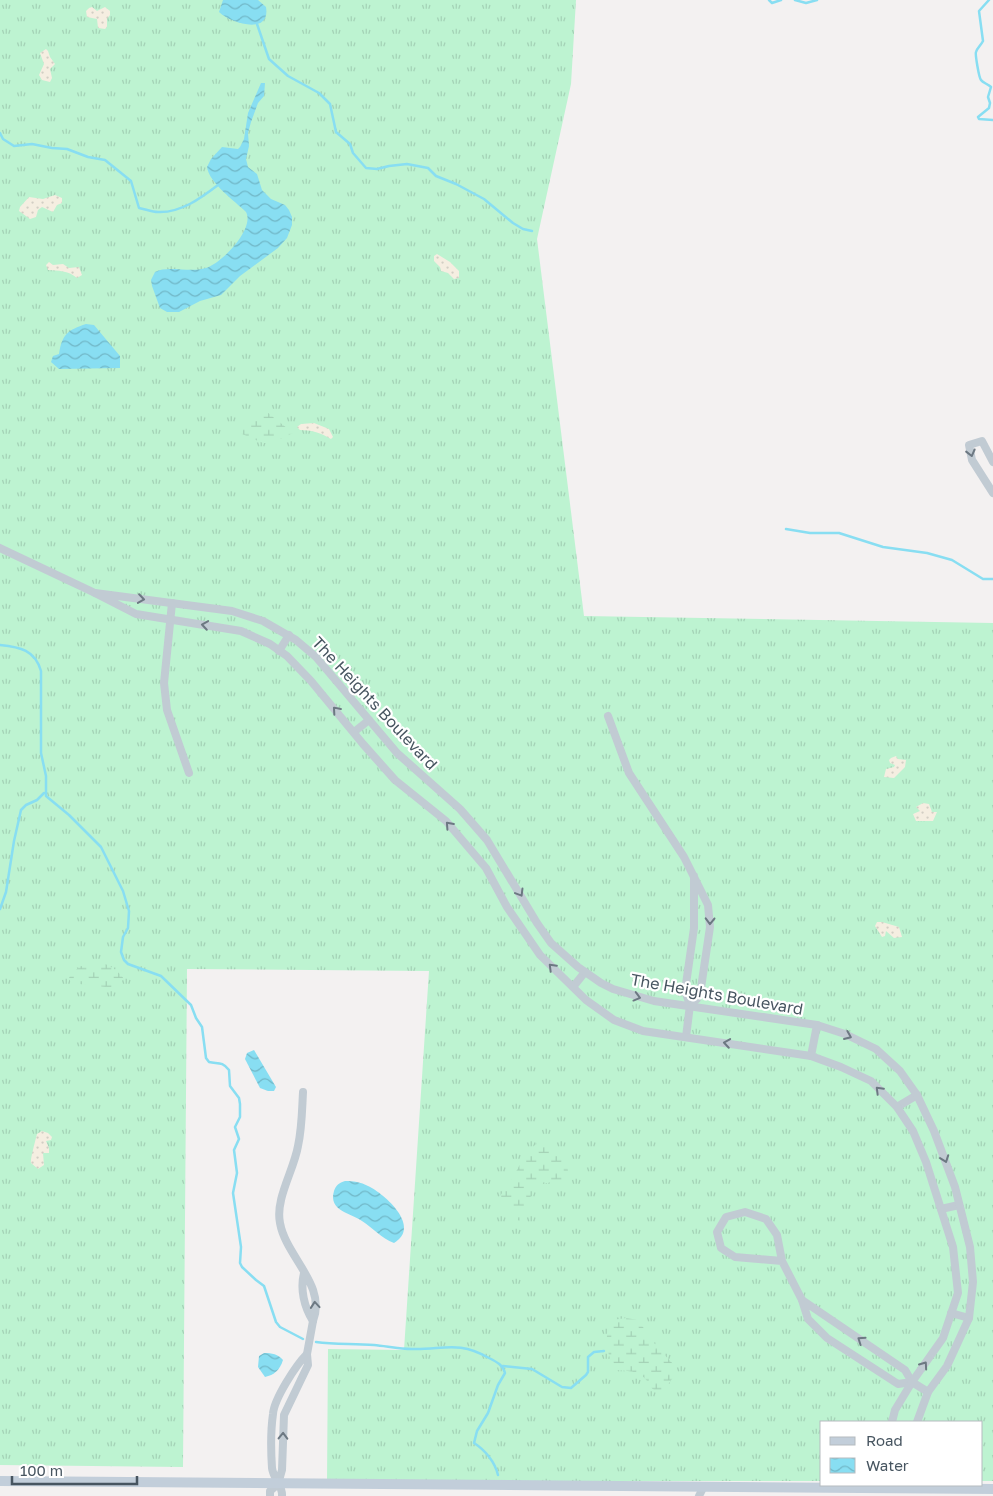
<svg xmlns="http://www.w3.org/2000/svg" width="993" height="1496" font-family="'Golos Text',sans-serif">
	<defs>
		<pattern id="grass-tufts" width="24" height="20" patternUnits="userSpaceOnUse" patternTransform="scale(1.25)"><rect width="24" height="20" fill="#bdf3d1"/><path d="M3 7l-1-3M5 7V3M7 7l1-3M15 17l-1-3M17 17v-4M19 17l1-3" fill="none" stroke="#a4d2b6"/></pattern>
		<pattern id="wetland-marsh" width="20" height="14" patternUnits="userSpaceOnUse" patternTransform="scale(1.25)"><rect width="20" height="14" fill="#bdf3d1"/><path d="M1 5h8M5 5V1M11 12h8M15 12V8" fill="none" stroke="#a4d2b6"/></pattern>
		<pattern id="sand-dots" width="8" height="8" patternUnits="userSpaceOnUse" patternTransform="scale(1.25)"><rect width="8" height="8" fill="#f5eee1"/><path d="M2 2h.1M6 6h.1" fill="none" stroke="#d3cec4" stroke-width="1.8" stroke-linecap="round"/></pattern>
		<pattern id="water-waves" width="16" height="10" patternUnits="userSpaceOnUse" patternTransform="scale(1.25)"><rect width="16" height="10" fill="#88def2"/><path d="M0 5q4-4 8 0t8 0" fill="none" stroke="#71b7c7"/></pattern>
	</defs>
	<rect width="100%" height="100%" fill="#f3f1f1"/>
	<path fill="url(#grass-tufts)" d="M0,0H576L571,84L537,239L584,616L993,623V1481H982V1422H822V1481H327L328,1349L404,1350L429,971L187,969L183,1467L0,1465Z"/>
	<g fill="url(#wetland-marsh)">
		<path d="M267,412L293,433L272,443H263L242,434L239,431L244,428L258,413Z"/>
		<path d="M93,962C106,962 116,968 124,979L114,988L71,983L69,978C74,968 82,966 93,962Z"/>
		<path d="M540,1136L550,1152L563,1158L567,1163L568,1172L564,1180L541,1184L533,1190L522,1221L516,1220L505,1201H500V1196L512,1179L525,1155L532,1150Z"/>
		<path d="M626,1318L638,1320L657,1347L675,1366L674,1376L663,1392C647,1391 652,1383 642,1376C635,1370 624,1371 615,1370C607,1356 603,1333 612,1320Z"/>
	</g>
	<g fill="url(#sand-dots)">
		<path d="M92,7L97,11L105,7L110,11V15L107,19V27L105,29L98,28L97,19L87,17L86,11L89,8Z"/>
		<path d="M46,49L48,51L50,57L55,64L50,69L52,78L50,82L42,80L39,75L44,64L40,53Z"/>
		<path d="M55,195L62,198V203L57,205L53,212L42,207L38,210L36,217L30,219L19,211L20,207L29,197L43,199Z"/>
		<path d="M437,254L450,262L459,271V278L454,279L448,273L441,271L440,267L434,261V256Z"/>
		<path d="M49,262L53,265L63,264L69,268L79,267L82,275L77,278C68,270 58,271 48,270L46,265Z"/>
		<path d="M314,423L329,429L333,437L331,439C321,433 312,430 300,430L297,427L301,424Z"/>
		<path d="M896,756L898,759L906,760L905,767L894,778L884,777L886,769L894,767L895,765L890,763L889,760L891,758Z"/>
		<path d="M923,803L929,804L932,812H937L933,821C931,821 919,821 916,821L913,814L920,811L916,807Z"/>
		<path d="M877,922H882L899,927L902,937L894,938L886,931L885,936L882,937L875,926Z"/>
		<path d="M42,1131L48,1133L52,1137L51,1140L46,1141L49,1148V1153H43L44,1165L38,1169L31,1163C30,1160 36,1138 37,1134Z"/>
	</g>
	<g fill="url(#water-waves)">
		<path d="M223,0H258L266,7C271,36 230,23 219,12Z"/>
		<path d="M261,83H265L264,96L258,103L251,122L248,133L249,146L246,159L248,167L257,174L262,190L271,199L285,205L289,210L292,217V225L287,238L278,248L240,276L221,295L200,301L179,312H167L160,308L152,286L151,280L155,272C168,265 190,273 206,268C222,263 255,229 246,212C235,201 209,183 207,167L211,159L222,147L238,149L240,147L244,139L248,113Z"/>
		<path d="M86,324L94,325L120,356V368L59,369L51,362L53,356L59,354C62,334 68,330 86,324Z"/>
		<path d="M254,1050L276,1087L274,1091H268L260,1088L245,1059L247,1053Z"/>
		<path d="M345,1181C353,1181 361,1182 368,1186C385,1194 422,1227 394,1243C381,1238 373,1228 362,1221C351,1213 328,1211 334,1191C336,1185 339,1183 345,1181Z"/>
		<path d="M264,1353C272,1353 278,1354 283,1360C280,1370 274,1375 265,1377L258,1367L259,1356Z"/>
	</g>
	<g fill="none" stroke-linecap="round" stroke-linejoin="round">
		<g stroke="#88def2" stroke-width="2.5">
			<path d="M769,0L772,3L781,0"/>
			<path d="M795,0L806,3L817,0"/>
			<path d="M989,0L979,11L983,41C981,45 977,48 976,52C975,54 979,78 981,80C983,83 988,84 991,87L988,97L990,103L989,108L978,117L979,119L993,120"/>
			<path d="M257,24L269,59L288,76L319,93L330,104L336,132L350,144L353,153L366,168L377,169L389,166L407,164L428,168L436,176L456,184L484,199L513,223L523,229L532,231"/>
			<path d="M0,133L3,139L14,146L32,144L52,148L67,149L88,157L105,160L131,181L139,208C145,209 152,212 158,212C181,213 201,198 218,185"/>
			<path d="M786,529L810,533H839L883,547L927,553L952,560L983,579H993"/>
			<path d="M0,645C20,647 35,650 41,671V753L46,776V796L69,815L101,847L123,891L129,911L128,928L123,937L121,952L124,960L128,964L161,976L191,1005L196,1018L202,1027L206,1058L209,1062C218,1064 222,1061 229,1070L230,1086L239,1098L240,1104V1117L235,1127L239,1139L234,1150L237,1173L233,1193L241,1247L240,1263L242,1267L256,1280L264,1286L276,1322L280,1327L303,1339"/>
			<path d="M0,909L6,892L14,841L21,810L26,805L37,800L44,793"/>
			<path d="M316,1342C336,1345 354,1343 374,1345C386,1346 399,1349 412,1349C443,1350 458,1340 489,1358C497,1362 503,1365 505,1373L498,1385L488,1413L477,1431L474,1443C485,1450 495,1462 498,1475"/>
			<path d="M503,1366L532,1369L562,1387L571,1388L586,1375L588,1372V1357L594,1352L604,1351"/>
		</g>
		<g stroke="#c1cbd3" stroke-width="8">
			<path d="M993,462L982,441L969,445L972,460L993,493"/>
			<path d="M0,548L95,593"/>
			<path d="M172,603L164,683L167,710L189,773"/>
			<path d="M279,651L289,635"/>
			<path d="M608,716L629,773L684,857L708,905L710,927L701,988L697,999L690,1005L685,991L694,928V876"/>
			<path d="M354,732L369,720"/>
			<path d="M573,987L585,972"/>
			<path d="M686,1037L690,1005"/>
			<path d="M811,1056L817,1025"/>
			<path d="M303,1092C302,1110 302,1128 298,1146C294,1170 275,1199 280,1223C286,1257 327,1285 313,1321C304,1307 300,1289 304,1273"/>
			<path d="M897,1107L917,1095"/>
			<path d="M941,1209L959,1205"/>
			<path d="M782,1261L735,1257L721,1248L717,1232L726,1217L745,1212L766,1219L777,1235L782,1261L802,1300"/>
			<path d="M951,1313L969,1318"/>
			<path d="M307,1354L313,1321"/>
			<path d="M912,1382L898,1384L827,1338L808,1319L802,1300L905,1370L912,1382L928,1392"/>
			<path d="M892,1422L895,1410L912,1382L943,1338L958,1293L953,1247L926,1162L913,1131L897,1107L871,1081L841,1067L811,1056L643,1031L614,1020L586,1000L540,955L507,907L486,868L446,821L395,780L363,744L311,681L287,656L270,644L241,631L136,614L95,593L232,611L263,621L296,640L316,657L397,753L460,809L487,840L537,923L551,943L578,967L601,983L613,989L654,1001L817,1025L845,1034L876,1049L900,1071L917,1095L934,1131L955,1187L970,1247L973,1282L969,1318L947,1366L928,1392L917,1422"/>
			<path d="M278,1484L282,1470L284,1415L308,1365L307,1354C296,1365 274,1399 273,1414C271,1428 271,1453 272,1468C273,1478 283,1486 282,1496"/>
			<path d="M270,1496V1491L278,1484"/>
			<path d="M699,1496L703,1488"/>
		</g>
		<path stroke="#c2ceda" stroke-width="10" d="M0,1481L993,1489"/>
	</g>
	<defs><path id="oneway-chevron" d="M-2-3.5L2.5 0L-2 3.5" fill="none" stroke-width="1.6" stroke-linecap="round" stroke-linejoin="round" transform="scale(1.25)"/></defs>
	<g stroke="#6c7882">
		<use href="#oneway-chevron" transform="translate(971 453) rotate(76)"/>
		<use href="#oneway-chevron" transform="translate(141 599) rotate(8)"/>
		<use href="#oneway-chevron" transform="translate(205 625) rotate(-171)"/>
		<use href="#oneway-chevron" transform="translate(336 710) rotate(-131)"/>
		<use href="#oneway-chevron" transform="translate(449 825) rotate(-132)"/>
		<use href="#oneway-chevron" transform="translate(520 893) rotate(59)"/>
		<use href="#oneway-chevron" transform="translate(710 921) rotate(91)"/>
		<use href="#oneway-chevron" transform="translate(552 967) rotate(-135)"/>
		<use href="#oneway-chevron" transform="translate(637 997) rotate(15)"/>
		<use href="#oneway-chevron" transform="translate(848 1036) rotate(23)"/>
		<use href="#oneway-chevron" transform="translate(727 1043) rotate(-171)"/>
		<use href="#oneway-chevron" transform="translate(879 1090) rotate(-135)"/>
		<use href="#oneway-chevron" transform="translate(945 1159) rotate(70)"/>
		<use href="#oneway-chevron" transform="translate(315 1305) rotate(-95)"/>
		<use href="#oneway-chevron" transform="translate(861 1340) rotate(-145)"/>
		<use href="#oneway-chevron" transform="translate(924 1365) rotate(-55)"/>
		<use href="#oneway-chevron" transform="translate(283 1436) rotate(-89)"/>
	</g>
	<g text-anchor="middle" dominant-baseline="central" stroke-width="4.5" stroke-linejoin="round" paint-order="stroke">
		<g font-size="16" fill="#475560" stroke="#fff">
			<text transform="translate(375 703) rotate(47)">The Heights Boulevard</text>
			<text transform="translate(717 994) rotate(10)">The Heights Boulevard</text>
		</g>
	</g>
	<rect x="820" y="1421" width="162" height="65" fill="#ffffff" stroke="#b5bbbf"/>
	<rect x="830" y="1437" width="25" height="8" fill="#c2ceda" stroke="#b5bbbf"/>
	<text x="866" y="1446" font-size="15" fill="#475560">Road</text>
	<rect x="830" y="1458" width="25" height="15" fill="url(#water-waves)" stroke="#b5bbbf"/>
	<text x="866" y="1471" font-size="15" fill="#475560">Water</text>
	<path d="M12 1476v8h125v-8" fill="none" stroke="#475560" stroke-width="2.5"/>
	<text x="20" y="1476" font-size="15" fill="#475560" stroke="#ffffff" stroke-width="4" paint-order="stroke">100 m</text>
</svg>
